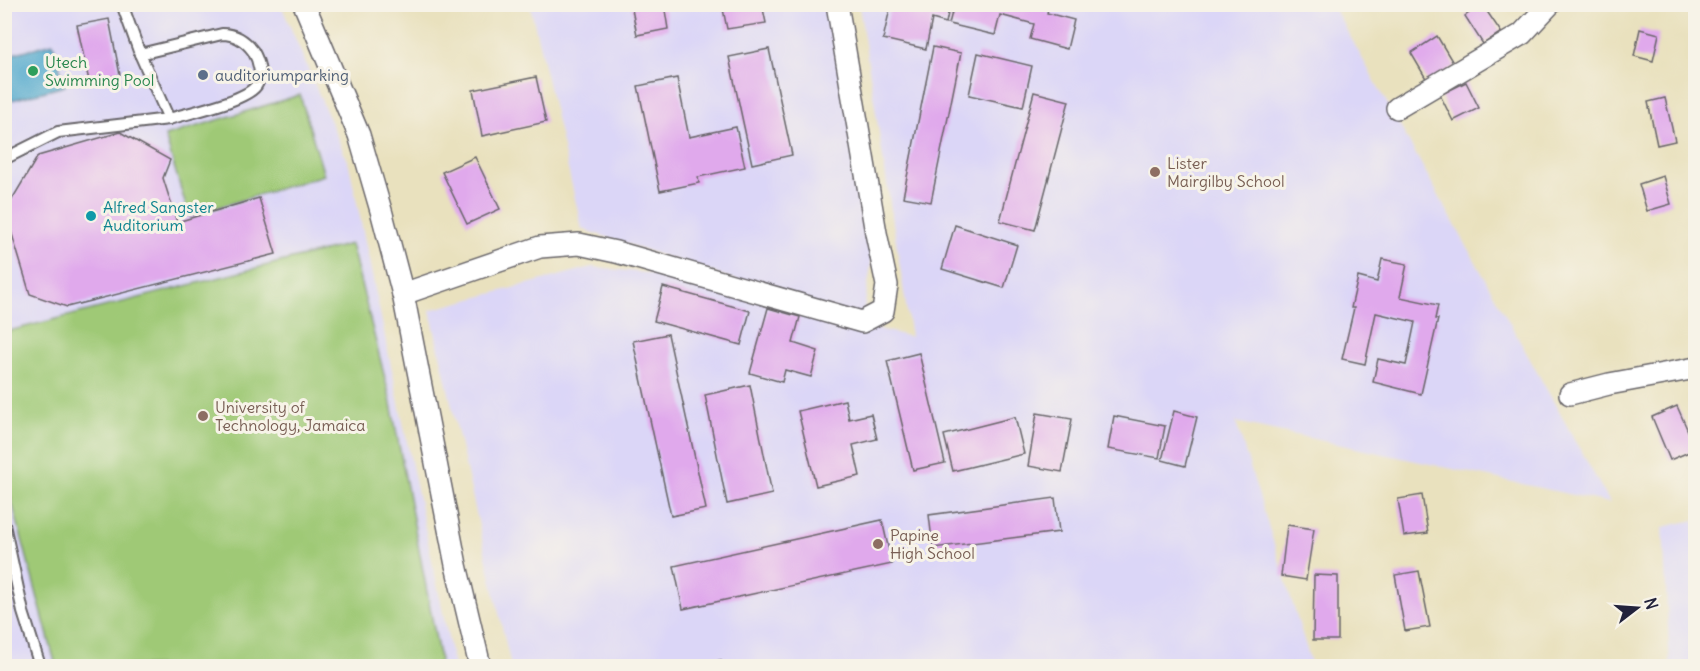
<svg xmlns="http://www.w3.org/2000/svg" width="1700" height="671" font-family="Delius,sans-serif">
	<rect width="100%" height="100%" fill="#f7f3e8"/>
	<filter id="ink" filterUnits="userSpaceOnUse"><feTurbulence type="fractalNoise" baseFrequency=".0167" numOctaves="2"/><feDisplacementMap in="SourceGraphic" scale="12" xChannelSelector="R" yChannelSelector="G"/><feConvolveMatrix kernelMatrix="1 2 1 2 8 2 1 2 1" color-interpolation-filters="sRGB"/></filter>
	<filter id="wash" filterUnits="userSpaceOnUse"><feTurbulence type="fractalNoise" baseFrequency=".008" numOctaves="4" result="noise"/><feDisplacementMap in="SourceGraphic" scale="24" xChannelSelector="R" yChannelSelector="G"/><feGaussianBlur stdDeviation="1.35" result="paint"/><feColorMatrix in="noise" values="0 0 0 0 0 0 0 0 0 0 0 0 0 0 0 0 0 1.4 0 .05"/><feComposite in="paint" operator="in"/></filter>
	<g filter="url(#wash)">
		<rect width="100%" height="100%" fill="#e9e1be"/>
		<g fill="#dbd6f7">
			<path d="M1320,4L1333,6L1610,503L1236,422L1312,666H511L430,310L592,267L665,275L911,337L859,5Z"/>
			<path d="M4,5H281L349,165L454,666H5Z"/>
			<path d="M530,5H837L876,233L862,322L582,229Z"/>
			<path d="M1695,520V666H1670L1663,527Z"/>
		</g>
		<g fill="#9fc976" stroke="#607658" stroke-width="1.5">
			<path d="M300,95L324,175L189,216L165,136Z"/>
			<path d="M351,244L390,398L440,660L438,666H56L5,476V332Z"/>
		</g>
		<path fill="#51a9ce" stroke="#3a6684" stroke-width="1.5" d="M53,43L65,86L5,102V56Z"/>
		<g id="blocks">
			<g fill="#e0a9ec">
				<path d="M631,4H664L668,29L637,35Z"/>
				<path d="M722,4H762L766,23L727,29Z"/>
				<path d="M891,4H950L946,23L932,19L926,49L883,39Z"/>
				<path d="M954,4H1049L1047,13L1074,20L1067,49L1030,39L1034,24L1000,15L995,35L949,24Z"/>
				<path d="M1482,4L1501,32L1483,44L1465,16Z"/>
				<path d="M109,19L120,75L89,81L77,25Z"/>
				<path d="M1640,29L1659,34L1653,61L1634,56Z"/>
				<path d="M1437,36L1455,66L1428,82L1411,53Z"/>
				<path d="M933,47L961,53L931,202L903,197Z"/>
				<path d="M769,49L792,155L752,164L729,57Z"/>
				<path d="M978,53L1032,66L1023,107L969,95Z"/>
				<path d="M536,77L546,122L482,136L473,90Z"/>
				<path d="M677,78L689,137L736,127L745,167L698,177L699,183L660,191L638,86Z"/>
				<path d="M1466,82L1479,108L1453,121L1440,95Z"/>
				<path d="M1034,92L1069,101L1035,230L1000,221Z"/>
				<path d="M1665,98L1675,141L1657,145L1648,102Z"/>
				<path d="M120,132L170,160L163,178L177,222L259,198L276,254L67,307L30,294L5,211L38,156Z"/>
				<path d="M475,157L500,209L467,224L442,172Z"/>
				<path d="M1663,176L1671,204L1647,211L1639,184Z"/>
				<path d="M955,225L1017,245L1004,288L942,269Z"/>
				<path d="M1382,259L1407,264L1400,297L1438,305L1435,319H1438L1421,394L1373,382L1378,359L1406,365L1415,322L1376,313L1365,364L1342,359L1354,308H1351L1358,277L1377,282Z"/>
				<path d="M663,287L750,311L741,345L654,321Z"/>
				<path d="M768,308L800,317L793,343L818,351L811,377L785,370L782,382L750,373Z"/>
				<path d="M668,334L706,509L671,516L633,341Z"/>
				<path d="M919,353L945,463L913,470L887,361Z"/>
				<path d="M750,385L772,494L727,504L705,395Z"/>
				<path d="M845,400L849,419L871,414L877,439L853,445L860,476L816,486L798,411Z"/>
				<path d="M1677,406L1696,449L1670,460L1652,417Z"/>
				<path d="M1174,411L1197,417L1185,466L1162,460Z"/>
				<path d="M1037,413L1072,419L1062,472L1028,466Z"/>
				<path d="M1114,416L1165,426L1159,458L1108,449Z"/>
				<path d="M1015,417L1024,454L953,471L944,435Z"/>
				<path d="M1422,495L1428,533L1404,536L1398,499Z"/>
				<path d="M1055,498L1059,532L933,548L929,515Z"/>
				<path d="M882,520L892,564L683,609L674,566Z"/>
				<path d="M1287,525L1314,529L1306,580L1281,576Z"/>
				<path d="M1419,571L1430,627L1405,631L1395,575Z"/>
				<path d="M1314,575L1338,576V640H1313Z"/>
				<path d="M721,660L722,666H696V665Z"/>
			</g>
		</g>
	</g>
	<g filter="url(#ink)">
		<use href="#blocks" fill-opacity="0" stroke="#686569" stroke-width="1.5"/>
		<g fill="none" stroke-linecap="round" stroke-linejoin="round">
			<g stroke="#686569" stroke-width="14">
				<g id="service">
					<path d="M140,54L222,34C235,34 245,40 253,51C259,61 263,76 256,86C245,101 188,113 169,119"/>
					<path d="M4,159L58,132L169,119L140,54L122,4"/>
					<path d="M4,524L23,612L40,666"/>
				</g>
			</g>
			<g stroke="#686569" stroke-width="24">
				<g id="minor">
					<path d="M304,4L359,135L382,214L403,294L456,565L480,666"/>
					<path d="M1397,108L1522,34L1550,4"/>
					<path d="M403,294L540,247L579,244L616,252L862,322L883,311L887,285L876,233L837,4"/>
					<path d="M1570,394L1609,384L1696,368"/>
				</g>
			</g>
			<use href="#service" stroke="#fff" stroke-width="10"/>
			<use href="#minor" stroke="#fff" stroke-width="21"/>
		</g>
	</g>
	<circle fill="#2e9e5b" stroke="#f7f3e8" stroke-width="2" cx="33" cy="71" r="6"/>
	<circle fill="#5c6f8a" stroke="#f7f3e8" stroke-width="2" cx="203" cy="75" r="6"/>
	<g fill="#8d6e63" stroke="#f7f3e8" stroke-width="2">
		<circle cx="1155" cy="172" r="6"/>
		<circle cx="203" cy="416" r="6"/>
		<circle cx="878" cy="544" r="6"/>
	</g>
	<circle fill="#0f9aa8" stroke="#f7f3e8" stroke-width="2" cx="91" cy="216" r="6"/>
	<g text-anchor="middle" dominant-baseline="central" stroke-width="6" stroke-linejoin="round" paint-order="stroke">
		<g font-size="16" fill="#27864d" stroke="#f7f3e8" text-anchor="start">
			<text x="45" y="62">Utech<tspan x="45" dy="18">Swimming Pool</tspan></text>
		</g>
		<g font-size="16" fill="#4e5e75" stroke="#f7f3e8" text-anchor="start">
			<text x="215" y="75">auditoriumparking</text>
		</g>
		<g font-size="16" fill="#785e54" stroke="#f7f3e8" text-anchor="start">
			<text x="1167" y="163">Lister<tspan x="1167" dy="18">Mairgilby School</tspan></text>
			<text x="215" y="407">University of<tspan x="215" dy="18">Technology, Jamaica</tspan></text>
			<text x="890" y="535">Papine<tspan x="890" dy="18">High School</tspan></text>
		</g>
		<g font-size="16" fill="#0d838f" stroke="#f7f3e8" text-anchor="start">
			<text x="103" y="207">Alfred Sangster<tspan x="103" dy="18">Auditorium</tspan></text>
		</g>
	</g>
	<rect width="1700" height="671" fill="none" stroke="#f7f3e8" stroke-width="24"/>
	<g transform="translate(1637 608) rotate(73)" stroke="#f7f3e8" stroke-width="4.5" paint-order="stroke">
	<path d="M0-4.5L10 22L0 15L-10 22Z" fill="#22223b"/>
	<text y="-9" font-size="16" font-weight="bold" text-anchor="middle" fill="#22223b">N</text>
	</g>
</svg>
